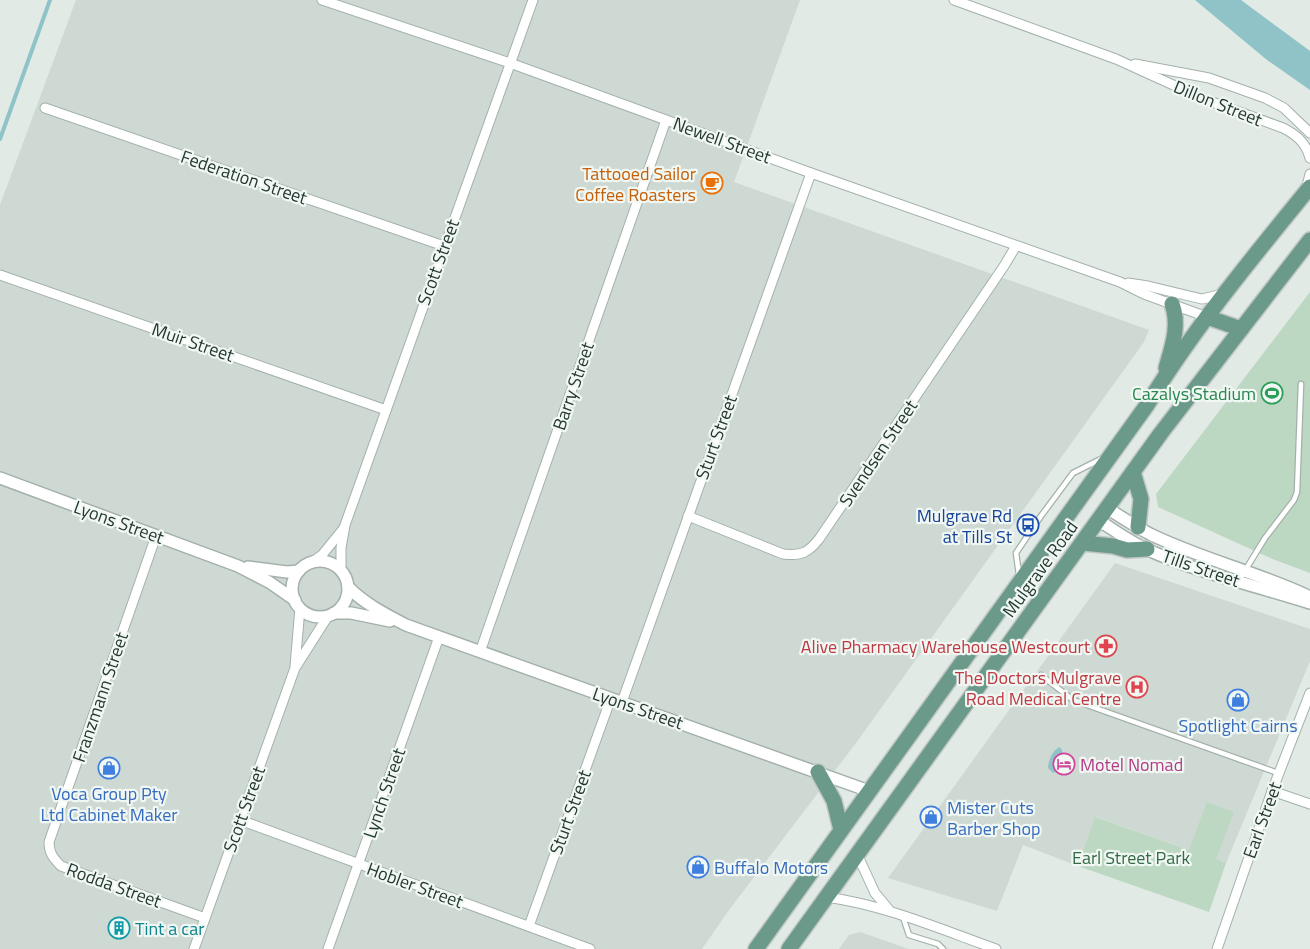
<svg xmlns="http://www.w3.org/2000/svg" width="1310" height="949" font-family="'Titillium Web',sans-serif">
	<rect width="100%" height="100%" fill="#e1eae5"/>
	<g fill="#cfd9d4">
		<path d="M76,0H800L734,182L1149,330L1144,342L856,743L729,910L702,949H0V205Z"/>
		<path d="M1115,563L1310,629V661L1226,863L1096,817L1078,866L1023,845L997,911L888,878Z"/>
		<path d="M860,932L909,949H839L849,935Z"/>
	</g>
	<g fill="#bcd8c2">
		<path d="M1310,292V573L1275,560L1158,507L1156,494Z"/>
		<path d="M1207,802L1234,812L1216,859L1226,863L1209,912L1078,866L1095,817L1189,850Z"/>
	</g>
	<g fill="#8fc3c8">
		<path d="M1195,0H1241L1310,51V90L1267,60Z"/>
		<path d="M1060,747C1066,756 1064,770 1053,773L1048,768C1048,761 1053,749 1060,747Z"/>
	</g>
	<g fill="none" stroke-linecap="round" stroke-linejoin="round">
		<path stroke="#8fc3c8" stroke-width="4" d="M0,139L50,0"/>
		<g stroke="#a4b1ab" stroke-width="7">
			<g id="service">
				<path d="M1019,575L1016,553L1041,516L1073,473L1103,458"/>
				<path d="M1238,582L1265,538L1294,500L1297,492L1301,384"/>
				<path d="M1041,675L1073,700L1278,773"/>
				<path d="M903,917L909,935L938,944L943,949"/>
			</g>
		</g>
		<g stroke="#a4b1ab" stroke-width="11">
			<g id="minor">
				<path d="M322,0L510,63L811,173L1120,282L1144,294L1207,317"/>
				<path d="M954,0L1116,59L1204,99L1283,128C1297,135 1306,143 1310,158"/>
				<path d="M1135,64L1209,78L1265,98L1284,108L1310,133"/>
				<path d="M45,108L444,246"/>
				<path d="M1306,190L1310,174"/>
				<path d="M0,275L386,410"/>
				<path d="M1128,283L1148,286L1202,299L1223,294"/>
				<path d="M688,516L783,554C801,556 808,553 819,539L1004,266L1016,246"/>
				<path d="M156,536L49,842C49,853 53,858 61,866L205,918"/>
				<path d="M311,563L322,555L344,528"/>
				<path d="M341,570V548L345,525L533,0"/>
				<path d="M480,652L666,120"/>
				<path d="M295,666L300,608"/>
				<path d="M622,702L811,173"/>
				<path d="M1272,791L1310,804"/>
				<path d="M240,820L590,949"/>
				<path d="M857,854L875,893L890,911"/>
				<path d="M826,897C885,905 940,929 996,949"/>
				<path d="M529,926L611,698"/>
				<path d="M194,949L295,668L328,616"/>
				<path d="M328,949L439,637"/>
				<path d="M1217,949L1272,791L1310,693"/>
			</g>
		</g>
		<g stroke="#a4b1ab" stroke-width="14">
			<g id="tertiary">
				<path d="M0,478L238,566L269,582L295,600"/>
				<path d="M1107,508C1121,517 1135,526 1150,534C1201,559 1257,572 1308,596"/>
				<path d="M1098,520C1114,530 1130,542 1148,550C1200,573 1256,586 1310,603"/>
				<circle cx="320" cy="589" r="28"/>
				<path d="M248,567L287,572L299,571"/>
				<path d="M348,587C365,604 385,614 406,625L869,791"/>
				<path d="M334,613H351L390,621"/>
			</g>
		</g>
		<g stroke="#c1c7c5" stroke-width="18">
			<g id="primary">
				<path d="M1207,317L1241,329"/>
				<path d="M1166,368C1172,347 1180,325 1172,304"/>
				<path d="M1133,472L1141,499L1138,527"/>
				<path d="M1082,543L1113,546L1127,550L1147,549"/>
				<path d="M818,772L834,801L841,830"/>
				<path d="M756,949L1147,405C1194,328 1253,257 1310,187"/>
				<path d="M789,949L1161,433L1310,240"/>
			</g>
		</g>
		<use href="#service" stroke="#fff" stroke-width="4.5"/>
		<use href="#minor" stroke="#fff" stroke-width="9"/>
		<use href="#tertiary" stroke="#fff" stroke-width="11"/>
		<use href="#primary" stroke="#6b9a8b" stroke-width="15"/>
	</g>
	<defs>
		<g id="cafe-ring" transform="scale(1.125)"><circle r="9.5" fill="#f1f7f3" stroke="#e8710a" stroke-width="1.5"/><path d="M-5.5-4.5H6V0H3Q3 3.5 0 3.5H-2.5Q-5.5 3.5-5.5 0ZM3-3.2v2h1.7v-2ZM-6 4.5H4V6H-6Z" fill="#e8710a"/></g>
		<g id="stadium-ring" transform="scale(1.125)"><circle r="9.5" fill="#f1f7f3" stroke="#2e9e5b" stroke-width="1.5"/><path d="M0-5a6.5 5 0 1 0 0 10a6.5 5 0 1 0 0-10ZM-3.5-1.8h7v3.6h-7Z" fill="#2e9e5b"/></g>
		<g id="bus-ring" transform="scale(1.125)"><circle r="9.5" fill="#f1f7f3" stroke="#1a4fb4" stroke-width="1.5"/><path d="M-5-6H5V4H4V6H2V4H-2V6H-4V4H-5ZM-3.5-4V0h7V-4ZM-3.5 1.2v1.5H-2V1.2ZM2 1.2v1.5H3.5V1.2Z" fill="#1a4fb4"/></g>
		<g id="pharmacy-ring" transform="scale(1.125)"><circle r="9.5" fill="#f1f7f3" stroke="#e0444e" stroke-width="1.5"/><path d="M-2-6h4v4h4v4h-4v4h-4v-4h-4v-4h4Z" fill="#e0444e"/></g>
		<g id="hospital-ring" transform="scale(1.125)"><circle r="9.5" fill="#f1f7f3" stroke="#e0444e" stroke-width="1.5"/><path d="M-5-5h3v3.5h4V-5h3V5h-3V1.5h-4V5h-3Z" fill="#e0444e"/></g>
		<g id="shop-ring" transform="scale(1.125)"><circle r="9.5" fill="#f1f7f3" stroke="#3f7fe0" stroke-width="1.5"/><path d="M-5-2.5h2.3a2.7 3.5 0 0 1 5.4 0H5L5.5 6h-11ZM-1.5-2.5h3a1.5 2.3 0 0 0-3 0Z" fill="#3f7fe0"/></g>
		<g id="hotel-ring" transform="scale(1.125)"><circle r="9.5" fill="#f1f7f3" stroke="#d1479c" stroke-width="1.5"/><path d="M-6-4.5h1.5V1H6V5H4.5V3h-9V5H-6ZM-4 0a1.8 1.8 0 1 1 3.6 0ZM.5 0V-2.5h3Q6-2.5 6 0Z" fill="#d1479c"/></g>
		<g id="building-ring" transform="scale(1.125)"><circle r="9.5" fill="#f1f7f3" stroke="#0f9aa8" stroke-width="1.5"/><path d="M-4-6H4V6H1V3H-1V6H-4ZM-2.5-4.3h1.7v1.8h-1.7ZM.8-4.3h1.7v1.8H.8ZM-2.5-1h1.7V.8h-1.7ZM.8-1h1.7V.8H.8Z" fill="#0f9aa8"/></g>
	</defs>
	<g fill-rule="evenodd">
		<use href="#cafe-ring" x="712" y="183"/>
		<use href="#stadium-ring" x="1272" y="393"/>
		<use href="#bus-ring" x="1028" y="525"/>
		<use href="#pharmacy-ring" x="1106" y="646"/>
		<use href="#hospital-ring" x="1137" y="687"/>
		<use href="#shop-ring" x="1238" y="700"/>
		<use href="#hotel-ring" x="1064" y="764"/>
		<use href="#shop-ring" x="109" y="768"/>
		<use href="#shop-ring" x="931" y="817"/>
		<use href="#shop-ring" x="698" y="867"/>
		<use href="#building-ring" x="119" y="928"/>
	</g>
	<g text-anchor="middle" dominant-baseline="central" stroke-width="4.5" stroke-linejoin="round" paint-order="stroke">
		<g font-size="18" fill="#233831" stroke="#f1f7f3">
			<text transform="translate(1218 103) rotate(22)">Dillon Street</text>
			<text transform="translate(722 140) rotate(20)">Newell Street</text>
			<text transform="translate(244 177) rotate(19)">Federation Street</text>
			<text transform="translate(438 262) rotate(-70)">Scott Street</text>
			<text transform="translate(193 342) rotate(19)">Muir Street</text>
			<text transform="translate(573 386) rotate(-71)">Barry Street</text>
			<text transform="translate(716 437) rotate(-70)">Sturt Street</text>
			<text transform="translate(878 453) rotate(-56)">Svendsen Street</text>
			<text transform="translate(119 522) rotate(20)">Lyons Street</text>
			<text transform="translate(1201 568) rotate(19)">Tills Street</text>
			<text transform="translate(1040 569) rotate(-54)">Mulgrave Road</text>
			<text transform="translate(100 697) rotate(-71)">Franzmann Street</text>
			<text transform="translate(638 708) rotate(19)">Lyons Street</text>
			<text transform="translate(384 793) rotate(-71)">Lynch Street</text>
			<text transform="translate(244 809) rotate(-70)">Scott Street</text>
			<text transform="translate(570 812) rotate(-70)">Sturt Street</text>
			<text transform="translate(1262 820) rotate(-70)">Earl Street</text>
			<text transform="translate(114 885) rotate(20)">Rodda Street</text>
			<text transform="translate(415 885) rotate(20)">Hobler Street</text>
		</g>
		<g font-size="18" fill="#c56008" stroke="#f1f7f3" text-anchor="end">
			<text x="696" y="173">Tattooed Sailor<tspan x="696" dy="21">Coffee Roasters</tspan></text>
		</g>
		<g font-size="18" fill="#27864d" stroke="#f1f7f3" text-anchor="end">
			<text x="1256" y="393">Cazalys Stadium</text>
		</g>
		<g font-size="18" fill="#164399" stroke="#f1f7f3" text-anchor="end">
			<text x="1012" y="515">Mulgrave Rd<tspan x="1012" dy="21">at Tills St</tspan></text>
		</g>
		<g font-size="18" fill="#be3a42" stroke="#f1f7f3" text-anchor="end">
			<text x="1090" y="646">Alive Pharmacy Warehouse Westcourt</text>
			<text x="1121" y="677">The Doctors Mulgrave<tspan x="1121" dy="21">Road Medical Centre</tspan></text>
		</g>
		<g font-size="18" fill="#366cbe" stroke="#f1f7f3">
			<text x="1238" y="725">Spotlight Cairns</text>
			<text x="109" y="793">Voca Group Pty<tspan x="109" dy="21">Ltd Cabinet Maker</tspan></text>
			<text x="947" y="807" text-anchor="start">Mister Cuts<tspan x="947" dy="21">Barber Shop</tspan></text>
			<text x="714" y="867" text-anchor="start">Buffalo Motors</text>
		</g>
		<g font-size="18" fill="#b23c85" stroke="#f1f7f3" text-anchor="start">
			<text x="1080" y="764">Motel Nomad</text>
		</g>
		<g font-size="18" fill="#336a44" stroke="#f1f7f3">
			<text x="1131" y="857">Earl Street Park</text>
		</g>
		<g font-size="18" fill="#0d838f" stroke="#f1f7f3" text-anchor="start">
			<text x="135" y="928">Tint a car</text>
		</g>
	</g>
</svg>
